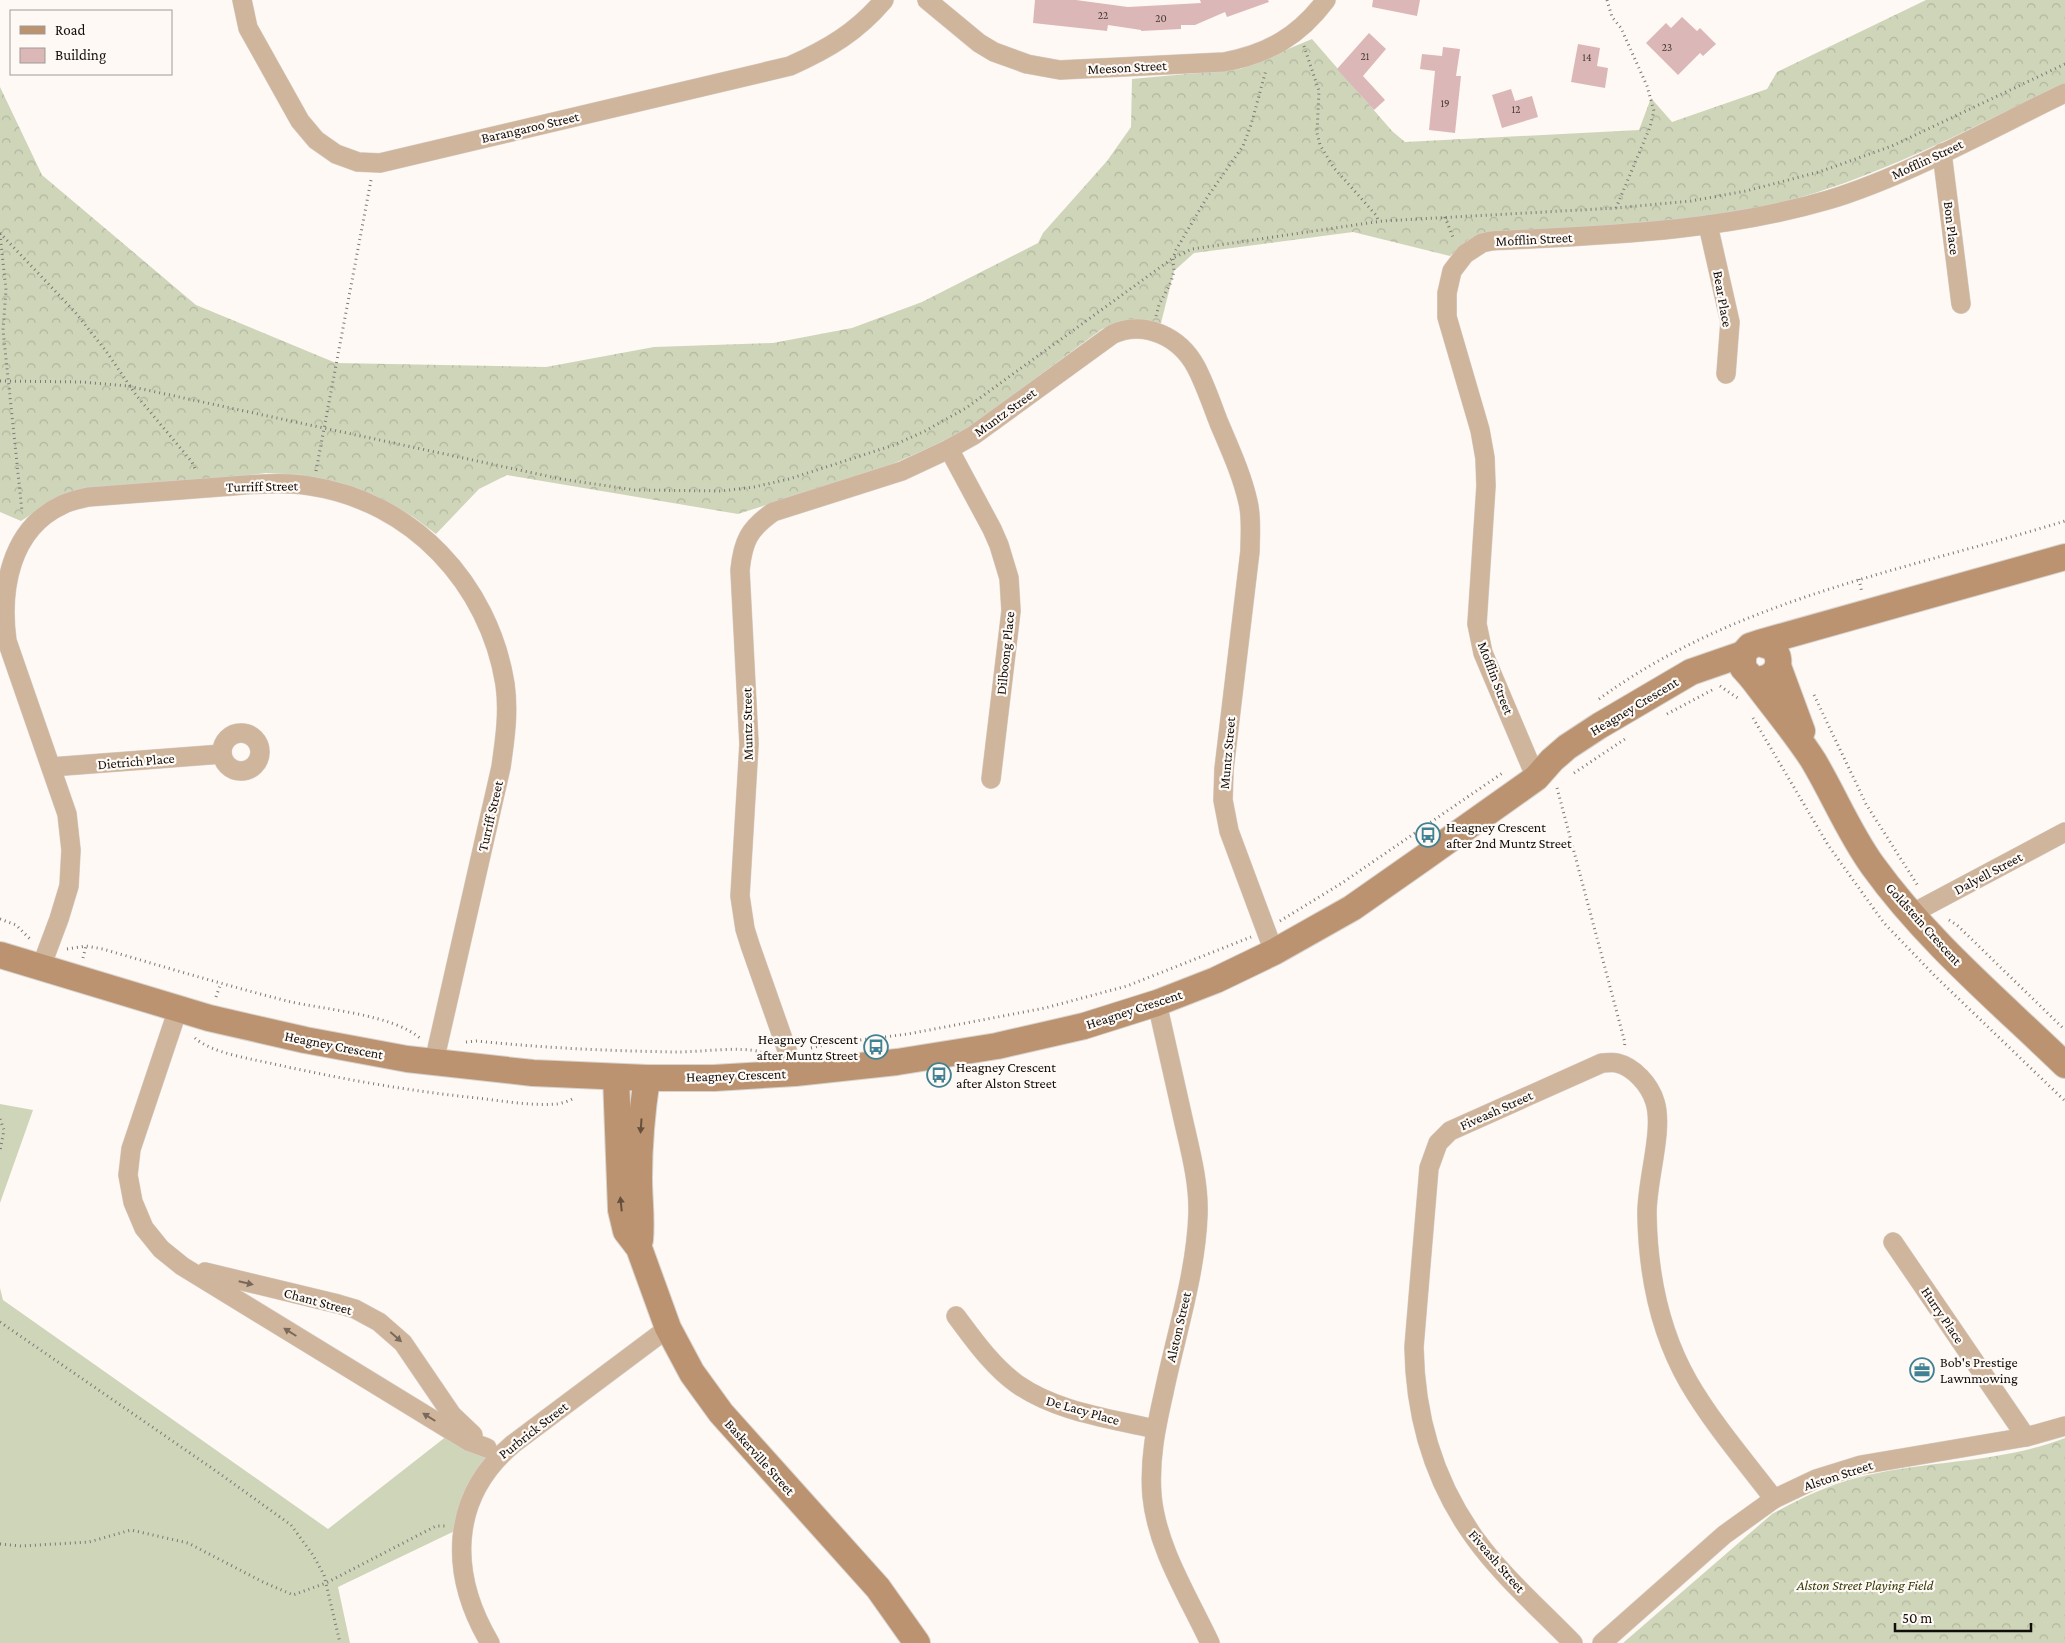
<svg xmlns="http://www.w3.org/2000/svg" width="2065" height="1643" font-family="'Crimson Pro',serif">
	<defs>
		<pattern id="forest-crowns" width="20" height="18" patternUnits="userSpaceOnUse" patternTransform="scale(1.25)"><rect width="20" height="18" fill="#cfd5b9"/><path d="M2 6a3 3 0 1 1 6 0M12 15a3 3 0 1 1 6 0" fill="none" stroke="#b1b69e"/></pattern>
	</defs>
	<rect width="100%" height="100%" fill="#fef9f4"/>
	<g fill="#cfd5b9">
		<path d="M0,1104L33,1110L0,1203Z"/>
		<path d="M0,1288L3,1300L328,1529L452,1432L498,1457L463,1527L338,1587L350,1643H0Z"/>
	</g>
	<g fill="url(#forest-crowns)">
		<path d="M1926,0H2065V83C1983,122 1902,165 1815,193C1710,227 1595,226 1485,233L1468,240L1450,256L1353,232L1194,253L1174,271L1161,323L1125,321L1102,329L967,429L933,446L888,466L738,514L507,475L479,489L436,534L412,516L381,499L341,484L303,475L266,473L52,501L21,521L0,512V87L42,175L196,305L336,363L546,367L654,347L773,343L852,328L922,302L1038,243L1043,233L1107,161L1131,127L1132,79L1240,69L1312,39L1392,131L1405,142L1639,130L1651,98L1672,122L1767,89L1777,72Z"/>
		<path d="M2065,1438V1643H1623L1772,1514C1799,1499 1826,1486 1856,1478C1924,1460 1999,1464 2065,1438Z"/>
	</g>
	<g fill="#dbb8b7">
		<path d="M1035,0H1076L1128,7L1201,3L1200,0H1268L1269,2L1227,17L1225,12L1195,25H1181V29L1141,31V30L1108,25L1107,31L1033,23Z"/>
		<path d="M1373,0H1420L1417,16L1372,7Z"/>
		<path d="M1682,17L1697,31L1700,28L1716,44L1703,56L1700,53L1678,75L1646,43L1666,23L1671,28Z"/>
		<path d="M1369,33L1386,49L1363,76L1385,100L1374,110L1337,69Z"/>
		<path d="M1578,44L1600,48L1597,66L1608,68L1605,88L1571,82Z"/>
		<path d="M1443,47L1460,49L1456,76H1461L1455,133L1429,130L1435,71L1420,69L1422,54L1442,56Z"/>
		<path d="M1511,89L1515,101L1532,96L1538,117L1502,128L1492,95Z"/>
	</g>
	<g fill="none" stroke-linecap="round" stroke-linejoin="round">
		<g stroke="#d8d3ce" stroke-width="20">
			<g id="street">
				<path d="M242,0L248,28L300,121L316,140L336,154L358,162L380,163L790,66C828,49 857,32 884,0"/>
				<path d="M927,0L979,43L994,52L1027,64L1060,70L1224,62C1268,54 1299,36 1326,0"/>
				<path d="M1942,153L1961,304"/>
				<path d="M1708,225L1730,322L1726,374"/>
				<path d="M949,449L992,529L999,545L1009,578L1011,611L991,779"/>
				<circle cx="241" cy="752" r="19"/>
				<path d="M51,767L222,754"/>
				<path d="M1536,778L1483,653L1477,624L1486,486L1485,458L1480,430L1447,317V293L1452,271L1465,254L1482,243L1491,241C1604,235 1718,232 1828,200C1907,176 1990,129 2065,93"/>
				<path d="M1911,914L2065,832"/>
				<path d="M41,967L59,919L69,886L71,850L67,814L7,641C0,590 10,529 62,505C69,501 79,499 88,497C132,494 175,490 219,487C249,485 280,481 310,486C412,501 489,584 505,684C509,712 505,739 501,767L434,1062"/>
				<path d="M1157,1003C1165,1040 1174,1077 1182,1114C1189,1146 1199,1180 1198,1214C1196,1273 1176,1334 1164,1392C1156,1427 1149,1460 1152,1496C1157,1548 1188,1596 1210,1643"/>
				<path d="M178,1009L131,1149L128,1175L133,1202L144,1228L161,1249L182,1266L468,1441L487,1448"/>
				<path d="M795,1073L750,945L745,929L740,896L749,744L740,570C743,541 749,529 773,512L902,471L949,449L974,435L1113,334C1145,320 1180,337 1196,367C1205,384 1212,405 1219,423C1230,449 1242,475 1248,502C1252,518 1250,535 1250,551L1224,769L1223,800L1229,831L1274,952"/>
				<path d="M1893,1242L2026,1437"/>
				<path d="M205,1272L338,1304L355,1309L379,1322L403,1343L452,1415L473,1435"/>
				<path d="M956,1316C974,1340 992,1366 1017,1384C1057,1412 1109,1418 1155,1429"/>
				<path d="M490,1643C449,1574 449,1498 513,1444L668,1328"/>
				<path d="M1573,1643C1540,1609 1502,1576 1474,1537C1434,1481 1415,1415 1414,1347L1429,1168L1438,1143L1450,1131L1602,1063C1606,1063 1612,1062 1617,1063C1634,1067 1650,1085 1655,1102C1664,1130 1646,1183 1647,1215C1648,1274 1659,1331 1689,1383C1713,1424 1745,1461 1774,1499"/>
				<path d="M1602,1643L1724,1535L1774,1499L1816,1479L1861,1465L2026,1437L2065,1426"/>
			</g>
		</g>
		<g stroke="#d8d3ce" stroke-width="28">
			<g id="secondary">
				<path d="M1759,643L1772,647C1787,663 1773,684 1752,678L1743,668V654L1750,646L1759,643L2065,557"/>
				<path d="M1778,666L1802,731"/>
				<path d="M1752,678C1772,705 1795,732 1813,760C1834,795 1849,833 1873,866C1927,941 1999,1001 2065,1065"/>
				<path d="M0,955L209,1018L305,1040L407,1059L533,1073L647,1078H714L795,1073L897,1062L997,1046L1084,1026L1157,1003L1216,980L1274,952L1352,908L1422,859L1536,778L1552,760L1567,747L1599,726L1691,672L1743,654"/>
				<path d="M616,1077L621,1210L626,1231L639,1248L668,1328L692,1373L721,1413L878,1588L917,1643"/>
				<path d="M640,1240C642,1220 639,1199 639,1178C639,1144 642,1111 647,1078"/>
			</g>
		</g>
		<g stroke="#7c7873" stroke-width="3" stroke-dasharray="1 4" stroke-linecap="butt">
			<path d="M1607,0L1612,17L1621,28L1647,86L1654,111L1650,127L1616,208"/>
			<path d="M1304,46L1319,91L1317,133L1320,145L1334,168L1376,215L1379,222"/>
			<path d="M1445,217L1454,240"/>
			<path d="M0,233L75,312L106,351L136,395L192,462L196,471"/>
			<path d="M0,234L6,290L3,330L22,511"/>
			<path d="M1156,316L1159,305L1171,282L1174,271L1173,258L1176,250L1206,199L1243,146L1251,125L1266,70"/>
			<path d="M0,381L82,382L128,386L561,479L635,490L721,491L754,487L789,479L894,445L925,431L966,408L1173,258L1192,249L1382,221L1616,208L1691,201L1746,191L1819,172L1892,146L2065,64"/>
			<path d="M316,471L371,180"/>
			<path d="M1859,579L1862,593"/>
			<path d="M1720,686L1739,699"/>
			<path d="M1814,695L1866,804L1918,886"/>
			<path d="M1599,699C1736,599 1906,570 2065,521"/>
			<path d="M1667,714L1714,689"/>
			<path d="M1753,718L1828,845L1884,923L1935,976L2065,1101"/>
			<path d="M1574,773L1625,739"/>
			<path d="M1557,788L1625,1043L1624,1048"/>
			<path d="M0,919L16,925L31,940"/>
			<path d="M1949,920L1957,925L2065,1030"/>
			<path d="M1280,921L1342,883L1504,772"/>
			<path d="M67,949L86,946L103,949C164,967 225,985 287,1001C325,1010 393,1014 421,1039"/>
			<path d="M83,958L86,946"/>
			<path d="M216,997L221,983"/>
			<path d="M195,1038C211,1053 252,1059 274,1064C341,1079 409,1091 477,1098C503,1101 531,1106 557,1104C563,1103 569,1101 574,1098"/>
			<path d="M466,1042L477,1041C544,1048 611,1051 678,1052C701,1052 741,1046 761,1052"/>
			<path d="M811,1048L828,1044L908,1034L1045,1008L1127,986L1251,937"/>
			<path d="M0,1119L4,1130L0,1151"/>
			<path d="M0,1322L216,1471L291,1525L313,1555L324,1575L340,1643"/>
			<path d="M0,1544L21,1546L89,1542L131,1530L188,1543L263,1582L293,1595L326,1583L436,1526H448"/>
		</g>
		<use href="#street" stroke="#d0b59d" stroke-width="19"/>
		<use href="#secondary" stroke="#bb9370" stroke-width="26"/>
	</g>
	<defs><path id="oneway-solid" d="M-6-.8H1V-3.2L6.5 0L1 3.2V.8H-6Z" transform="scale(1.25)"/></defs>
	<g fill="#66503c">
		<use href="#oneway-solid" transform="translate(641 1126) rotate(94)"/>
		<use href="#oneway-solid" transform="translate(621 1204) rotate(-96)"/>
	</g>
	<g fill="#7a695a">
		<use href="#oneway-solid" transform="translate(246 1283) rotate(13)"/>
		<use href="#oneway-solid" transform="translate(290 1332) rotate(-148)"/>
		<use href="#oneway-solid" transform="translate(396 1337) rotate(41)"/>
		<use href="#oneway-solid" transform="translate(429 1417) rotate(-148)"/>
	</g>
	<defs>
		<g id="bus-ring" transform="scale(1.25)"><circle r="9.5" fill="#fef9f4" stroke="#408293" stroke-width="1.5"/><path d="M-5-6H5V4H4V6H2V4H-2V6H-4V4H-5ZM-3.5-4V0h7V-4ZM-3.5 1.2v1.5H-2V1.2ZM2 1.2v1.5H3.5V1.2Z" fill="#408293"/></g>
		<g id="office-ring" transform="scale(1.25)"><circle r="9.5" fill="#fef9f4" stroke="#408293" stroke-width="1.5"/><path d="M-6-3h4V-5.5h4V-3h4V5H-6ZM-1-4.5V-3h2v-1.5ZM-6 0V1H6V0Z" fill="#408293"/></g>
	</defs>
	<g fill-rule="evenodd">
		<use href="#bus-ring" x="1428" y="835"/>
		<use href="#bus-ring" x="876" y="1047"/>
		<use href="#bus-ring" x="939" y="1075"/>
		<use href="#office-ring" x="1922" y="1370"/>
	</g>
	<g text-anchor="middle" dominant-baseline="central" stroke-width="4.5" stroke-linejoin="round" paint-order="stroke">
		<g font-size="11" fill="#443834">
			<text x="1103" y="15">22</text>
			<text x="1161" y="18">20</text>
			<text x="1667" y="47">23</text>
			<text x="1365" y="56">21</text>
			<text x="1587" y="57">14</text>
			<text x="1445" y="103">19</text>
			<text x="1516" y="109">12</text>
		</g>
		<g font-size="14" fill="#110d09" stroke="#fef9f4">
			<text transform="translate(1127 67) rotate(-3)">Meeson Street</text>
			<text transform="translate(530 127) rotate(-13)">Barangaroo Street</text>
			<text transform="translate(1927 159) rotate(-25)">Mofflin Street</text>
			<text transform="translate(1952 228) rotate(83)">Bon Place</text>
			<text transform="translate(1534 239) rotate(-3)">Mofflin Street</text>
			<text transform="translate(1723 299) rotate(80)">Bear Place</text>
			<text transform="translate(1005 412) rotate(-36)">Muntz Street</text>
			<text transform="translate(262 486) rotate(-1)">Turriff Street</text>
			<text transform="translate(1005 653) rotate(-84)">Dilboong Place</text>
			<text transform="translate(1496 678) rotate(69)">Mofflin Street</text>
			<text transform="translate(1634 706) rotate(-31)">Heagney Crescent</text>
			<text transform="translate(747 724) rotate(-91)">Muntz Street</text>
			<text transform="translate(1227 753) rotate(-85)">Muntz Street</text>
			<text transform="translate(136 761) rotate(-5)">Dietrich Place</text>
			<text transform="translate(490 816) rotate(-77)">Turriff Street</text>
			<text transform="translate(1988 873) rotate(-28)">Dalyell Street</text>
			<text transform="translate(1924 924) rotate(48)">Goldstein Crescent</text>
			<text transform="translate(1134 1009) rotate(-18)">Heagney Crescent</text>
			<text transform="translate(334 1045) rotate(11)">Heagney Crescent</text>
			<text transform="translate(736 1075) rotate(-2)">Heagney Crescent</text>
			<text transform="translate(1496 1110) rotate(-24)">Fiveash Street</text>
			<text transform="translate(318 1301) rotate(15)">Chant Street</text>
			<text transform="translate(1943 1315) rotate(56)">Hurry Place</text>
			<text transform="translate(1178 1327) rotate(-77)">Alston Street</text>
			<text transform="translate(1083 1410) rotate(16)">De Lacy Place</text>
			<text transform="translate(533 1430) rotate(-38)">Purbrick Street</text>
			<text transform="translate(760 1457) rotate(48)">Baskerville Street</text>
			<text transform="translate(1838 1475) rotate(-18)">Alston Street</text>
			<text transform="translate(1497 1561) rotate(49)">Fiveash Street</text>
		</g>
		<g font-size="14" fill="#110d09" stroke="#fef9f4" text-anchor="start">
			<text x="1446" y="827">Heagney Crescent<tspan x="1446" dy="16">after 2nd Muntz Street</tspan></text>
			<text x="858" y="1039" text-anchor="end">Heagney Crescent<tspan x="858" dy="16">after Muntz Street</tspan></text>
			<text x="956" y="1067">Heagney Crescent<tspan x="956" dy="16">after Alston Street</tspan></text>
			<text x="1940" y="1362">Bob's Prestige<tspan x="1940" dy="16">Lawnmowing</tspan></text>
		</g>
		<g font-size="14" font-style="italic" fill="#323804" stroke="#fef9f4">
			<text x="1865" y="1585">Alston Street Playing Field</text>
		</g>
	</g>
	<rect x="10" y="10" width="162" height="65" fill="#fef9f4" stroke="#9f9b96"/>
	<rect x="20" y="26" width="25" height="8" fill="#bb9370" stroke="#9f9b96"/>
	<text x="55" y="35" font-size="15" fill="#110d09">Road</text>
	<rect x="20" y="48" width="25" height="15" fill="#dbb8b7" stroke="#9f9b96"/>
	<text x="55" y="60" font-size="15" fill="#110d09">Building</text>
	<path d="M1895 1623v8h136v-8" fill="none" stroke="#110d09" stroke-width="2.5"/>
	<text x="1902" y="1623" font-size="15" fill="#110d09" stroke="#fef9f4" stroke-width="4" paint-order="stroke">50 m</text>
</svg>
